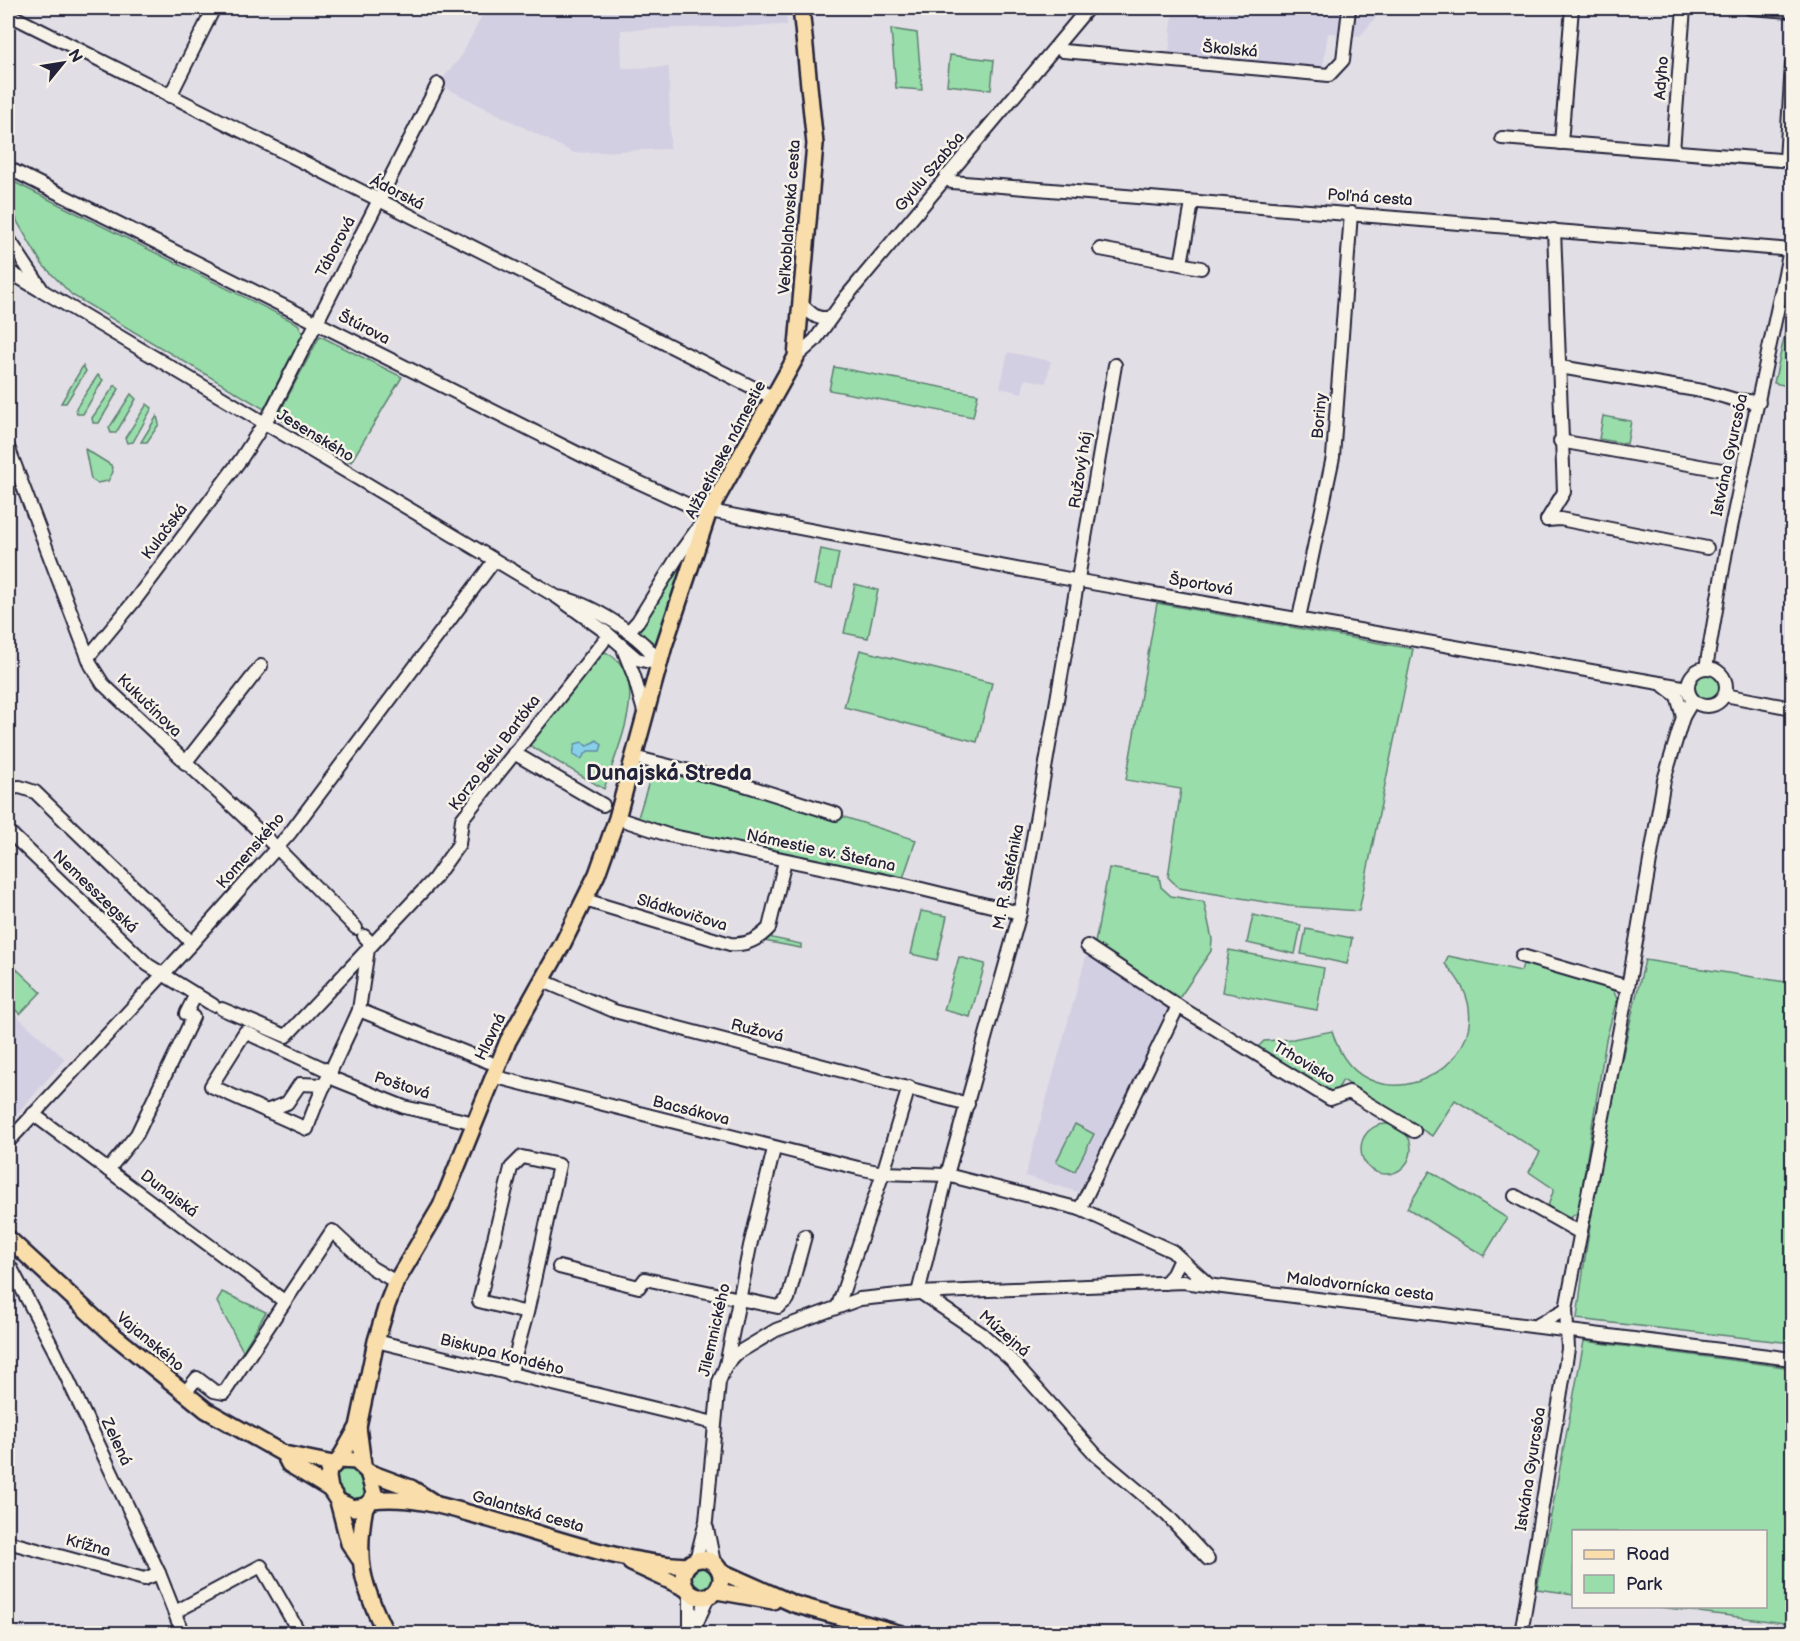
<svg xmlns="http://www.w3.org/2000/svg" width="1800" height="1641" font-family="'Balsamiq Sans',sans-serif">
	<rect width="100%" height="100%" fill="#e2dee5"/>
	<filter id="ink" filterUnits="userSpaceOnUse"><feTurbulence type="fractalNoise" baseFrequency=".0167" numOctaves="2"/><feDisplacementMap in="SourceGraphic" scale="12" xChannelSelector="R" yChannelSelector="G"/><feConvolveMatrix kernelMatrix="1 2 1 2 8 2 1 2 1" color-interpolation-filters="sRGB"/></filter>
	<g filter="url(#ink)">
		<g fill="#d3cfe3">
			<path d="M486,8H786L787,25L621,30L622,68L669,67L670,149L574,153L438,84L460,58Z"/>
			<path d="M1173,8H1384L1360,36L1328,33L1323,67L1169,54Z"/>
			<path d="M1008,352L1051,361L1046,383L1025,379L1022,393L1000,388Z"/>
			<path d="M1087,953L1171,1008L1078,1192L1025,1176Z"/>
			<path d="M8,1008L65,1059L8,1125Z"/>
		</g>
		<g fill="#98ddaa" stroke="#5d8072" stroke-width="1.5">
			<path d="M891,29L917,33L922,90L896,88Z"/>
			<path d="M950,55L994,60L991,90L947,85Z"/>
			<path d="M8,179L298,324L303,333L264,409L72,295L42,264L18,223L8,198Z"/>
			<path d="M1792,302V387L1774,383Z"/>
			<path d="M320,336L402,377L351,462L277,417Z"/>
			<path d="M83,366L86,371L66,403H61Z"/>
			<path d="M834,367L978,394L973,417L829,390Z"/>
			<path d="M98,375L103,380L83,414H77L76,408Z"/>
			<path d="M115,385L119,389L99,423H93L92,418Z"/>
			<path d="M131,394L136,399L116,433H111L109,428Z"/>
			<path d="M147,404L152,408L133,442L127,443L125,438Z"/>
			<path d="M157,416L159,424L147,442H141Z"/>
			<path d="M1603,416L1631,421L1627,444L1599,439Z"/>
			<path d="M85,449L111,465L113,472L108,481L97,483L91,479Z"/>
			<path d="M821,549L839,553L832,588L814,585Z"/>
			<path d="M674,568L685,573L657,645L638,631Z"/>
			<path d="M855,584L878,590L868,638L844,633Z"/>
			<path d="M1157,603L1413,649L1359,911L1289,906L1179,888L1168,877L1181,789L1126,780Z"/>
			<path d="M600,650C657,670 617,748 604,789L524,742Z"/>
			<path d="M860,650L992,683L977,742L844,707Z"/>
			<circle cx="1708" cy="687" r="13"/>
			<path d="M655,762L738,783L916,840L901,884L636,824Z"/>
			<path d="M1109,868L1159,876L1161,887L1171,896L1204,902L1212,939L1211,951L1180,997L1174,999L1095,943Z"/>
			<path d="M921,911L947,916L937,960L911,954Z"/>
			<path d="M1253,915L1301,925L1295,954L1247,943Z"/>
			<path d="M773,926L772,938L801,944V948L759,940Z"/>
			<path d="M1306,929L1352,938L1347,964L1301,954Z"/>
			<path d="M1229,950L1324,968L1317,1010L1222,992Z"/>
			<path d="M1448,956L1521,971L1524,961L1613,990L1617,999L1606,1040L1578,1213L1567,1219L1548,1206L1554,1189L1529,1172L1540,1152L1455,1100L1432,1136L1343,1080L1337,1090L1330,1091L1258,1047L1264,1041L1293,1039L1332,1031C1366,1148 1531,1052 1445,964Z"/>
			<path d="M959,957L985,964L970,1017L944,1010Z"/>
			<path d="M1645,960L1792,983V1343L1577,1319C1591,1199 1616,1077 1645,960Z"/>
			<path d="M8,961L41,992L20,1014L8,1003Z"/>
			<circle cx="1386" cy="1149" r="25"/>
			<path d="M1075,1124L1094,1134L1075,1171L1056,1162Z"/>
			<path d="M1430,1171L1507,1218L1484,1256L1407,1208Z"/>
			<path d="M222,1292L266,1312L243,1351L217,1302Z"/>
			<path d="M1584,1341L1792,1368V1624L1660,1607L1766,1606V1532H1574L1573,1594L1537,1589Z"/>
			<path d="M346,1468C357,1470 366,1483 365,1494L357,1500H350L336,1482L338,1472Z"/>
			<circle cx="701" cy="1579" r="11"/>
		</g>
		<path fill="#88d0e9" stroke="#5f8aa3" stroke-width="1.5" d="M597,740L602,745L600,751H588L581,759L573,755L575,744L582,742L587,746Z"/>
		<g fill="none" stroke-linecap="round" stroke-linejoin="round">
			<g stroke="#22223b" stroke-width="16">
				<g id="minor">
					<path d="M1750,8L1792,11"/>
					<path d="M8,14L774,398"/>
					<path d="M1057,46L1063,51L1329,75L1343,60L1349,9"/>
					<path d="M170,96L214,8"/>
					<path d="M1502,138L1792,161"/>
					<path d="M1561,143L1572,8"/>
					<path d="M1673,151L1684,8"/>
					<path d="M1786,160L1792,64"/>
					<path d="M8,168L597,463L708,514L680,553L638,621L628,632"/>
					<path d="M946,176L952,182L1792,250"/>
					<path d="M8,238L43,291L557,597L607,633L637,659L659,664C647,638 586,600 557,597"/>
					<path d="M1100,249L1201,268"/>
					<path d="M1181,264L1192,203"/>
					<path d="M8,271L40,290"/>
					<path d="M802,305C812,314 817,321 831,317"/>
					<path d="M796,357L815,340L846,297L1088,8"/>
					<path d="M1560,367L1708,392L1736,400L1759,402"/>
					<path d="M1560,441L1722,470"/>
					<path d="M8,447L91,665L103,684L277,848L356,928"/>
					<path d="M710,511L1069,579L1688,688"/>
					<path d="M1547,520L1564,492L1554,230"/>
					<path d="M1547,520L1560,519L1707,548"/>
					<path d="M1299,618L1333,457L1351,213"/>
					<path d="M624,651L634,676L645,715"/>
					<path d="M89,656L136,599L241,459L270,414L438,84"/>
					<circle cx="1707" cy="687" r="19"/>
					<path d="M1706,668L1726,551L1790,250"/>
					<path d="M1664,686L1677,696L1683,717"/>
					<path d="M1725,695L1792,708"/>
					<path d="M514,753L603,805"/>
					<path d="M633,757L738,783L836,814"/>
					<path d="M185,763L261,666"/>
					<path d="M8,788L20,787L35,792L192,943"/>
					<path d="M617,818L668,835L901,884L1020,913"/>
					<path d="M8,831L148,965L213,1005"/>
					<path d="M585,900L730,944C746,946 758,940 769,928L785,861"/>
					<path d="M1087,946L1178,1006L1330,1099L1349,1092L1414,1131"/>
					<path d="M1522,956L1628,987"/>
					<path d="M541,980L614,1011L968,1104"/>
					<path d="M222,1009L286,1036L368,949L370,942L364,936"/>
					<path d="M359,1010L368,949L434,879L459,844L462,819L603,642"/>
					<path d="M331,1072L245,1032L211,1086L307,1129C320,1088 342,1050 359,1010L489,1062"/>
					<path d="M492,1076L858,1168L883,1173L947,1175L1080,1209L1172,1251L1209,1285"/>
					<path d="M329,1077L404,1107L466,1121"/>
					<path d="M266,1111L287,1103L300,1084L325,1085"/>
					<path d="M33,1114L284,1301"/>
					<path d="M8,1142L192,943L290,833L494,561"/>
					<path d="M108,1170L137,1134L193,1017L186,1014L196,994"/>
					<path d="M1515,1196L1579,1232"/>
					<path d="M1080,1209L1178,1006"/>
					<path d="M559,1267L639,1287L645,1279L778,1307L788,1299L805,1236"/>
					<path d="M11,1268L55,1352L159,1573L183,1634"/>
					<path d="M1165,1283L1173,1274L1180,1259"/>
					<path d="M918,1293L947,1175L1020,913L1115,365"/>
					<path d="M921,1293L982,1334L1011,1360L1097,1456L1167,1515L1208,1559"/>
					<path d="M838,1306L883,1173L909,1087"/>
					<path d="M1536,1326L1566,1309"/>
					<path d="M376,1341L714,1423"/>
					<path d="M726,1365L736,1354L776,1330L860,1299L918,1293L1183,1282L1792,1359"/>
					<path d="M510,1375L527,1313L559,1165L522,1157L511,1168L479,1301L527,1313"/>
					<path d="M184,1394L197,1378L214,1391L224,1393L332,1231L372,1268L396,1282"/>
					<path d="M707,1528L714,1563"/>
					<path d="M8,1542L144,1579L159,1573"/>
					<path d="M696,1560L706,1521L719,1382L726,1365L750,1246L774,1149"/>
					<path d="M690,1594V1629"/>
					<path d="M175,1612L261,1566L300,1634"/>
					<path d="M692,1634L708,1597"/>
					<path d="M1521,1634L1568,1349L1566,1309L1630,976L1664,780L1683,717L1693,700"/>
				</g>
			</g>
			<g stroke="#22223b" stroke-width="20">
				<g id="major">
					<path d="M8,1238L111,1333L206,1410L284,1454L333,1464"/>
					<path d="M358,1427L363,1465"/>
					<path d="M284,1454L289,1464L330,1489"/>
					<path d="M339,1460L356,1461L368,1472L374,1493L372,1500L365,1506L353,1508L338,1501L330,1489L328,1477L329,1470L339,1460L358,1427L376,1341L387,1305L396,1282L441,1206L508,1041L563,943L597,874L617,818L664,646L708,514L796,357L815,144L801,8"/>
					<path d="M368,1472L411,1488L433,1502"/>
					<path d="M372,1500C412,1495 451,1508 489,1519C553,1537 620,1563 687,1566"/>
					<path d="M338,1501L349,1543L359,1558"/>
					<path d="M365,1506C355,1560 362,1585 386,1634"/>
					<circle cx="702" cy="1578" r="19"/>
					<path d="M631,1563L685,1588"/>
					<path d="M720,1571L794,1604L901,1634"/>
					<path d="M717,1591L773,1601"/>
				</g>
			</g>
			<use href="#minor" stroke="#f7f3e8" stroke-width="12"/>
			<use href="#major" stroke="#f9deab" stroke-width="15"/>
		</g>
	</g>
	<g text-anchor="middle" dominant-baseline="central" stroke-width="5" stroke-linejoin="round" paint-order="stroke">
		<g font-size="16" fill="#22223b" stroke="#f7f3e8">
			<text transform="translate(1230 50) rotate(5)">Školská</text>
			<text transform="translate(1662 78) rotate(-86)">Adyho</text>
			<text transform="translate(930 172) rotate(-50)">Gyulu Szabóa</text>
			<text transform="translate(397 193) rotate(27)">Ádorská</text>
			<text transform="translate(1370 198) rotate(4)">Poľná cesta</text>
			<text transform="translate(790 217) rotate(-86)">Veľkoblahovská cesta</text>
			<text transform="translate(336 247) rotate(-62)">Táborová</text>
			<text transform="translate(364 328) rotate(27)">Štúrova</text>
			<text transform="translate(1320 416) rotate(-85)">Boriny</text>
			<text transform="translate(315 436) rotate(31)">Jesenského</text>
			<text transform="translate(726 450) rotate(-62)">Alžbetínske námestie</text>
			<text transform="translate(1730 455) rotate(-78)">Istvána Gyurcsóa</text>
			<text transform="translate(1081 470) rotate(-81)">Ružový háj</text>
			<text transform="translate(165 532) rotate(-53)">Kulačská</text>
			<text transform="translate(1201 585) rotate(10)">Športová</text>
			<text transform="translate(149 706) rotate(44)">Kukučínova</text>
			<text transform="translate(495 753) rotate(-53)">Korzo Bélu Bartóka</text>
			<text transform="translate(251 851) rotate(-49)">Komenského</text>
			<text transform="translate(821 851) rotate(12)">Námestie sv. Štefana</text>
			<text transform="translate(1009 877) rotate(-79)">M. R. Štefánika</text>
			<text transform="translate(95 892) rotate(44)">Nemesszegská</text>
			<text transform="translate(682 913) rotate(17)">Sládkovičova</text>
			<text transform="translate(757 1031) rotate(14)">Ružová</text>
			<text transform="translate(491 1037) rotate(-64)">Hlavná</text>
			<text transform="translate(1304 1063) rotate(31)">Trhovisko</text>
			<text transform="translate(402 1086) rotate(18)">Poštová</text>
			<text transform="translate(691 1111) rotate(14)">Bacsákova</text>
			<text transform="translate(169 1194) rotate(37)">Dunajská</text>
			<text transform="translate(1360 1287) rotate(7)">Malodvornícka cesta</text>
			<text transform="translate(715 1330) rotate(-77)">Jilemnického</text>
			<text transform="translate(1004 1334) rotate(41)">Múzejná</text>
			<text transform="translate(150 1342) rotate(40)">Vajanského</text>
			<text transform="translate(502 1355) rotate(14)">Biskupa Kondého</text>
			<text transform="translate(116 1442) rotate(65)">Zelená</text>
			<text transform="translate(1531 1469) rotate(-81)">Istvána Gyurcsóa</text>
			<text transform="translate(528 1512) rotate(16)">Galantská cesta</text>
			<text transform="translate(88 1546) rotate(15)">Krížna</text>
		</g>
		<g font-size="22" font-weight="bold" fill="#22223b" stroke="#f7f3e8">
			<text x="669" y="773">Dunajská Streda</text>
		</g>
	</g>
	<rect width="1800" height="1641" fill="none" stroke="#f7f3e8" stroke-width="30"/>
	<rect x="15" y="15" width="1770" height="1611" fill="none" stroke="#22223b" stroke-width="2" filter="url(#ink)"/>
	<rect x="1572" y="1530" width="195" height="78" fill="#f7f3e8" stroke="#a29fa3" stroke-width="1.5"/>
	<rect x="1584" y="1550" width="30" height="9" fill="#f9deab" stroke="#a29fa3" stroke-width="1.5"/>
	<text x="1626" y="1560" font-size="18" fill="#22223b">Road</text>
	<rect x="1584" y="1575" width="30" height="18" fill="#98ddaa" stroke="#a29fa3" stroke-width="1.5"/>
	<text x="1626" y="1590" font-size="18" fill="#22223b">Park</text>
	<g transform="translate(63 63) rotate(60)" stroke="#f7f3e8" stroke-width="4.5" paint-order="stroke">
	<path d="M0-4.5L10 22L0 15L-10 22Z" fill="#22223b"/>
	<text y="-9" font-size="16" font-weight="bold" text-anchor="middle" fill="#22223b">N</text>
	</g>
</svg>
